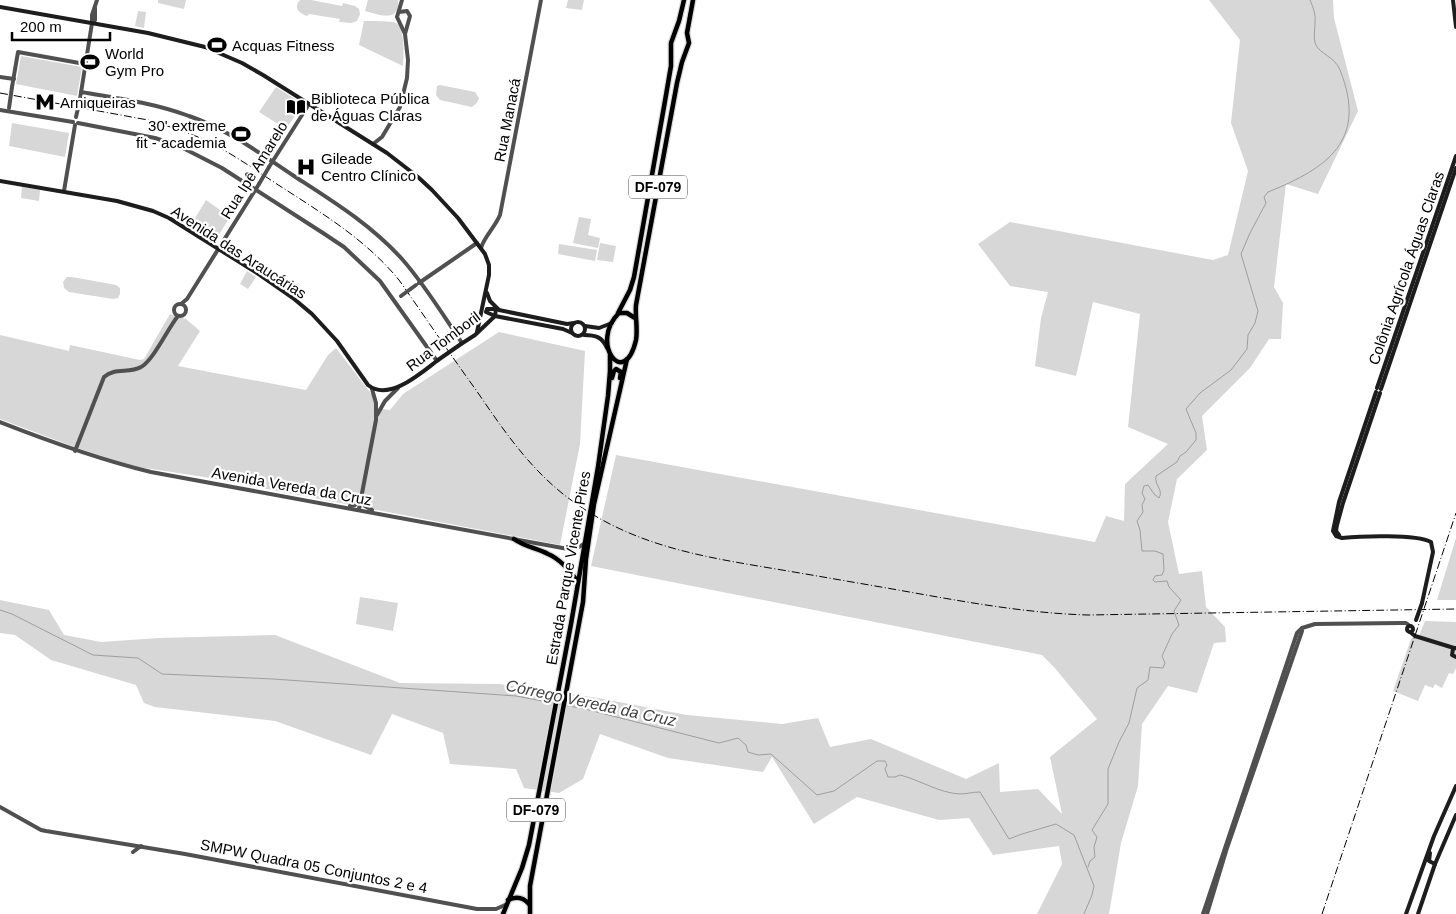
<svg xmlns="http://www.w3.org/2000/svg" width="1456" height="914" font-family="Helvetica,sans-serif">
	<rect width="100%" height="100%" fill="#fff"/>
	<g fill="#d7d7d7">
		<path d="M158,0H186L184,9L158,3Z"/>
		<path d="M300,0H311L342,6L343,3L355,6L359,9L360,14L357,21L351,23L339,22L340,19L309,14L307,16C299,13 293,8 300,0Z"/>
		<path d="M368,0H398C400,23 379,15 365,11Z"/>
		<path d="M568,0H584L582,10L566,8Z"/>
		<path d="M1209,0H1333L1334,18L1358,111L1318,194L1286,184L1274,287L1283,303L1281,339H1269L1250,368L1202,416L1207,450L1177,479L1168,522L1179,574L1202,571L1206,607L1225,627L1226,642L1214,643L1197,693L1168,686L1142,724L1138,786L1121,843L1109,914H1037L1062,864L1059,846L993,855L969,818L939,820L857,797L814,824L772,757L763,772L668,758L600,734L583,779L559,793L524,788L516,769L450,764L443,733L392,714L371,755L275,721L155,707L144,703L136,685L51,660L15,635L0,633V600L49,610L64,635L101,642L159,638L275,635L400,683L499,684L598,698L687,715L782,724L818,718L830,747L871,739L966,779L999,763L1000,792L1038,789L1062,814L1050,757L1097,719L1054,667L1042,655L591,566L616,455L1095,542L1106,516L1124,521L1125,484L1168,444L1128,427L1140,314L1093,302L1076,376L1035,366L1041,318L1048,292L1010,286L978,244L1010,222L1213,260L1228,255L1248,171L1231,123L1240,40Z"/>
		<path d="M138,11L146,12L144,28L135,26Z"/>
		<path d="M364,21C370,21 393,21 396,23C405,28 404,56 403,66L359,45Z"/>
		<path d="M21,56L82,67L77,96L16,84Z"/>
		<path d="M440,85L475,92L479,98L477,103L472,107L440,100L436,95L437,86Z"/>
		<path d="M276,87L303,104L286,129L259,112Z"/>
		<path d="M12,123L69,133L65,157L9,146Z"/>
		<path d="M22,187L40,190L39,201L21,198Z"/>
		<path d="M206,200L230,217L215,241L191,225Z"/>
		<path d="M579,217L591,219L588,235L600,238L598,248L573,243Z"/>
		<path d="M600,243L616,246L613,262L597,260Z"/>
		<path d="M559,244L597,250L595,261L558,254Z"/>
		<path d="M247,271L256,277L248,289L240,284Z"/>
		<path d="M67,277H72L116,285L120,288V294L118,298L113,299L69,292L64,288L63,282Z"/>
		<path d="M170,314L186,319L200,331L178,366L306,390L328,355L336,348L373,396L375,408L390,410L403,394L499,332L585,351L580,444L560,545L204,477L132,466L69,445L0,419V335L69,351L70,345L140,360L144,359Z"/>
		<path d="M1456,538V600H1437Z"/>
		<path d="M360,597L398,603L393,631L356,624Z"/>
		<path d="M1425,621L1456,622V668L1453,674L1449,673L1442,688L1435,684L1433,688L1425,685L1418,701L1393,691L1411,639L1413,637L1418,638Z"/>
	</g>
	<g fill="none" stroke-linecap="round" stroke-linejoin="round">
		<g stroke="#9e9e9e" stroke-width="1">
			<path d="M0,610L12,614L93,655L138,658L162,674L273,679L516,696L585,709L719,743L738,738L746,745L748,752L758,755L771,754L817,795L834,791L877,761H885L887,765L885,769L888,777H895L900,775C920,780 939,793 960,794C966,794 973,792 980,792L1009,839L1022,834L1056,824L1074,835L1094,886L1092,895L1084,914"/>
			<path d="M1088,867L1090,861L1095,857L1094,847L1097,837L1092,830L1108,804V769L1119,742L1129,723L1137,688L1148,680L1150,667L1163,668L1165,663L1162,656L1172,634L1179,625L1174,611L1181,600L1169,587L1167,581L1155,582L1153,580L1155,576L1162,575L1164,570L1163,554L1155,551H1142L1140,530L1137,521L1143,512L1142,505L1145,499L1142,493L1144,486L1148,485L1154,494L1159,498C1164,490 1154,485 1156,476L1177,462L1180,456L1186,452L1196,440V433L1186,409L1200,393L1231,370L1247,349L1248,335L1255,323L1258,311L1241,254L1250,233L1266,203L1264,197L1268,192C1328,168 1368,140 1340,70C1335,57 1319,53 1316,45C1313,39 1315,29 1315,22C1316,15 1313,7 1310,0"/>
		</g>
		<g stroke="#dbdbdb" stroke-width="7">
			<g id="primary">
				<path d="M618,313L630,290L634,277L665,101L671,66V43L679,21L684,0"/>
				<path d="M635,318L627,313H619C589,342 624,391 636,340C638,329 635,317 636,305L677,83L682,62L689,43L687,33L693,0"/>
				<path d="M612,378L614,371L616,369L621,372L620,378"/>
				<path d="M514,539C525,547 537,548 548,554C560,559 571,572 578,582"/>
				<path d="M508,900C516,896 523,897 529,904"/>
				<path d="M503,914L522,868L529,845L571,624L598,467L608,396L610,371V355"/>
				<path d="M530,914V886L583,602L586,559L594,504L627,359"/>
			</g>
		</g>
		<g stroke="#505050" stroke-width="4">
			<path d="M399,12L407,11L410,16L405,34"/>
			<path d="M92,23V15L97,0"/>
			<path d="M0,77L14,79"/>
			<path d="M12,87L18,52L85,64"/>
			<path d="M81,92C117,98 154,103 189,116C227,129 261,154 294,176C334,202 370,224 402,259C425,285 443,315 462,343"/>
			<path d="M80,99L92,23L95,20V8"/>
			<path d="M0,110L73,122"/>
			<path d="M78,123L155,138L179,146L222,168L323,233L344,247L380,281L437,361"/>
			<path d="M373,144L382,137L400,107L407,78L408,60L405,34L397,17L402,0"/>
			<path d="M269,167L309,104"/>
			<path d="M64,191L75,125"/>
			<path d="M481,248C484,237 495,227 500,215L541,0"/>
			<path d="M419,283L477,243"/>
			<path d="M181,304L187,299L259,184"/>
			<circle cx="180" cy="310" r="6"/>
			<path d="M377,415L385,401L398,388"/>
			<path d="M0,422C51,442 98,459 151,472L568,549L577,548L584,544"/>
			<path d="M75,451L104,377C115,367 129,374 141,367C153,361 168,328 178,316"/>
			<path d="M350,506L355,505L362,497L365,506L372,510"/>
			<path d="M359,509L376,420V403L372,389"/>
			<path d="M0,807L41,830L46,831L185,854L477,909H496L505,905"/>
			<path d="M133,852L141,846"/>
			<path d="M1203,914L1297,633L1302,628L1315,624L1401,623H1406L1410,626"/>
			<path d="M1207,914L1227,848L1302,631"/>
		</g>
		<g stroke="#1d1d1d" stroke-width="4">
			<path d="M1453,0L1456,27"/>
			<path d="M0,7L148,33L205,47L242,63L263,75L387,153L418,177L432,190L458,218L485,254L489,265V275L477,332"/>
			<path d="M0,181L117,201L153,211L169,218L260,275L293,298L312,314L337,341L368,385C389,402 421,373 438,360"/>
			<path d="M487,293L490,301L499,310L567,324L574,323"/>
			<path d="M496,309H487L486,312L495,316L563,329L572,333"/>
			<circle cx="578" cy="329" r="7"/>
			<path d="M585,326L599,328L612,323"/>
			<path d="M584,335C596,335 602,337 607,348"/>
			<path d="M461,344L475,335L495,316L496,309"/>
			<path d="M1377,388L1456,156"/>
			<path d="M1381,389L1456,168"/>
			<path d="M1376,392L1339,502L1333,531L1336,536L1342,538C1361,536 1416,534 1431,542L1433,552L1422,603"/>
			<path d="M1339,535L1336,531L1337,525L1343,503L1380,393"/>
			<circle cx="1410" cy="629" r="3"/>
			<path d="M1410,632L1415,636L1454,648"/>
			<path d="M1456,648L1453,649L1452,655L1456,657"/>
			<path d="M1430,853L1429,861L1435,864"/>
			<path d="M1406,914L1434,836L1456,786"/>
			<path d="M1418,914L1435,864L1456,815"/>
		</g>
		<use href="#primary" stroke="#000" stroke-width="4.5"/>
		<g stroke="#000" stroke-width="1" stroke-dasharray="8 2.5 1 2.5" stroke-linecap="butt">
			<path d="M0,93L148,120C168,126 187,132 205,140C232,153 258,172 283,188C325,215 367,241 399,280C425,317 450,354 476,390C502,428 527,465 563,494C628,545 698,556 776,569C812,575 846,581 881,587C950,599 1019,613 1088,615L1456,609"/>
			<path d="M1322,914L1456,513"/>
		</g>
		<g stroke="#505050" stroke-width="4">
			<path d="M9,108L12,87"/>
			<path d="M76,117L80,99"/>
			<path d="M259,184L269,167"/>
			<path d="M401,296L416,285"/>
		</g>
		<g stroke="#1d1d1d" stroke-width="4">
			<path d="M438,360L461,344"/>
			<path d="M1416,620L1422,603"/>
		</g>
	</g>
	<defs>
		<g id="stadium-bare" transform="scale(1.5)"><path d="M0-5a6.5 5 0 1 0 0 10a6.5 5 0 1 0 0-10ZM-3.5-1.8h7v3.6h-7Z" fill="#000" stroke="#fff" stroke-width="2.5" paint-order="stroke"/></g>
		<g id="metro-bare" transform="scale(1.5)"><path d="M-5.5 5V-5H-3L0 0L3-5H5.5V5H3V-.5L0 4L-3-.5V5Z" fill="#000" stroke="#fff" stroke-width="2.5" paint-order="stroke"/></g>
		<g id="library-bare" transform="scale(1.5)"><path d="M-6-4Q-3-5.5-.7-3.5V5Q-3 3-6 4ZM6-4Q3-5.5 .7-3.5V5Q3 3 6 4Z" fill="#000" stroke="#fff" stroke-width="2.5" paint-order="stroke"/></g>
		<g id="hospital-bare" transform="scale(1.5)"><path d="M-5-5h3v3.5h4V-5h3V5h-3V1.5h-4V5h-3Z" fill="#000" stroke="#fff" stroke-width="2.5" paint-order="stroke"/></g>
	</defs>
	<g fill-rule="evenodd">
		<use href="#stadium-bare" x="217" y="45"/>
		<use href="#stadium-bare" x="90" y="62"/>
		<use href="#metro-bare" x="45" y="102"/>
		<use href="#library-bare" x="296" y="107"/>
		<use href="#stadium-bare" x="241" y="134"/>
		<use href="#hospital-bare" x="306" y="167"/>
	</g>
	<g text-anchor="middle" dominant-baseline="central" stroke-width="4.5" stroke-linejoin="round" paint-order="stroke">
		<g fill="#fff" stroke="#4c4c4c" stroke-width="1">
			<rect x="629" y="175.5" width="58" height="23" rx="4"/>
			<rect x="507" y="798.5" width="58" height="23" rx="4"/>
		</g>
		<g font-size="14" font-weight="bold" fill="#000">
			<text x="658" y="187">DF-079</text>
			<text x="536" y="810">DF-079</text>
		</g>
		<g font-size="15" fill="#000" stroke="#fff" text-anchor="start">
			<text x="232" y="45">Acquas Fitness</text>
			<text x="105" y="53">World<tspan x="105" dy="17">Gym Pro</tspan></text>
			<text x="311" y="98">Biblioteca Pública<tspan x="311" dy="17">de Águas Claras</tspan></text>
			<text x="60" y="102">Arniqueiras</text>
			<text x="226" y="125" text-anchor="end">30' extreme<tspan x="226" dy="17">fit - academia</tspan></text>
			<text x="321" y="158">Gileade<tspan x="321" dy="17">Centro Clínico</tspan></text>
		</g>
		<g font-size="15" fill="#000" stroke="#fff">
			<text transform="translate(507 120) rotate(-79)">Rua Manacá</text>
			<text transform="translate(254 170) rotate(-58)">Rua Ipê Amarelo</text>
			<text transform="translate(239 252) rotate(33)">Avenida das Araucárias</text>
			<text transform="translate(1406 268) rotate(-71)">Colônia Agrícola Águas Claras</text>
			<text transform="translate(443 341) rotate(-37)">Rua Tomboril</text>
			<text transform="translate(292 486) rotate(10)">Avenida Vereda da Cruz</text>
			<text transform="translate(568 568) rotate(-80)">Estrada Parque Vicente Pires</text>
			<text transform="translate(314 866) rotate(11)">SMPW Quadra 05 Conjuntos 2 e 4</text>
		</g>
		<g font-size="16" font-style="italic" fill="#3f3f3f" stroke="#fff">
			<text transform="translate(591 703) rotate(12)">Córrego Vereda da Cruz</text>
		</g>
	</g>
	<path d="M12 32v8h98v-8" fill="none" stroke="#000000" stroke-width="2.5"/>
	<text x="20" y="32" font-size="15" fill="#000000" stroke="#ffffff" stroke-width="4" paint-order="stroke">200 m</text>
</svg>
